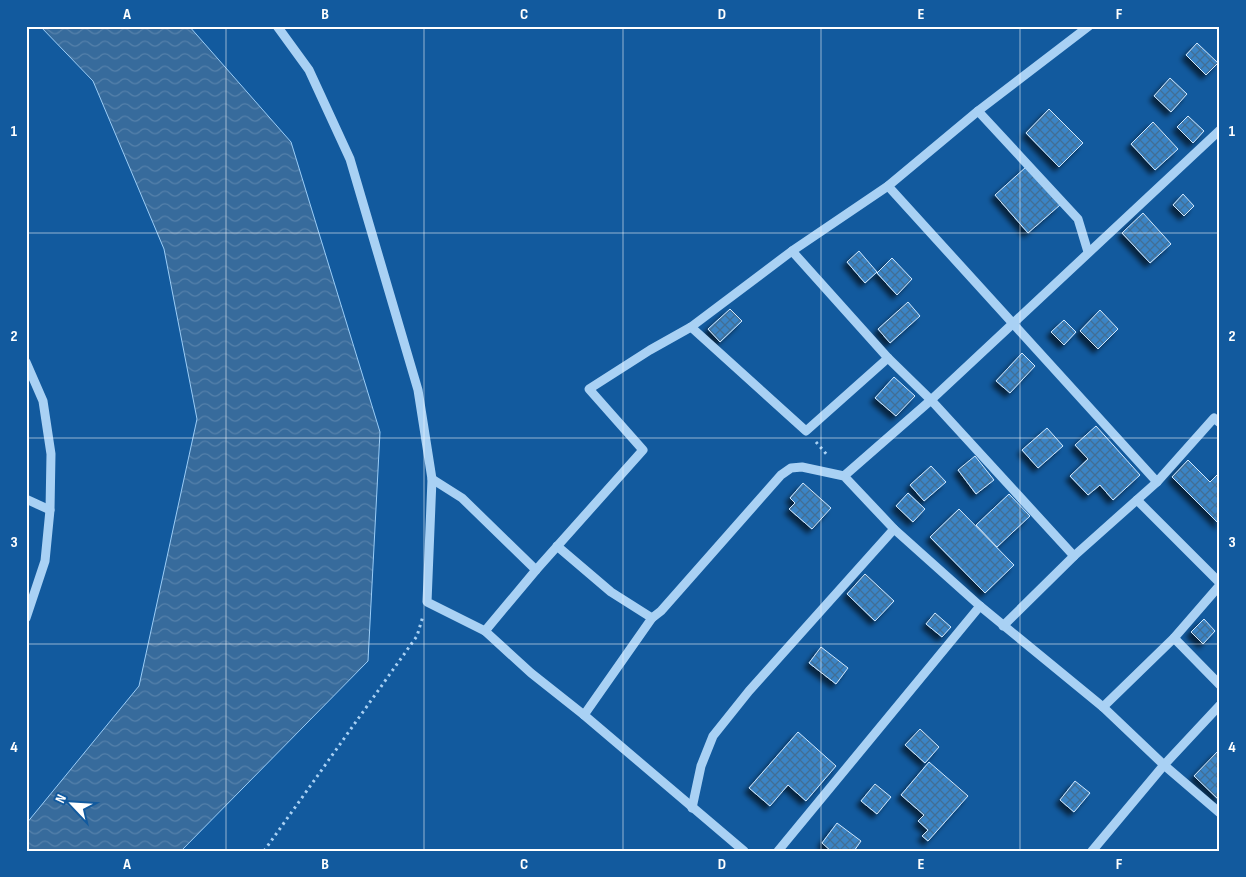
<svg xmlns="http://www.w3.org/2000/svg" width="1246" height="877" font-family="'Sofia Sans Condensed',sans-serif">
	<defs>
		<pattern id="water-waves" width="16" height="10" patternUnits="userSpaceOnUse" patternTransform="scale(1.25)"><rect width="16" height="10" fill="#376b9c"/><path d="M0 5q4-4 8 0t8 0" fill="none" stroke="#5581ab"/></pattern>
		<pattern id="building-cross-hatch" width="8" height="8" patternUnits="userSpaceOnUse" patternTransform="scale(1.25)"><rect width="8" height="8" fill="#3b84c5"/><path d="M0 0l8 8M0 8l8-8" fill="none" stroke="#426e95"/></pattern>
		<filter id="shadow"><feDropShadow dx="-4.5" dy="4.5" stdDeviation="2.5" flood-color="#0009"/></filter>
	</defs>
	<rect width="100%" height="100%" fill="#125a9e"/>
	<path fill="url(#water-waves)" stroke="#9bcdf7" d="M40,26H189L291,142L380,432L368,661L181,851H26V824L139,686L197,419L164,249L93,81Z"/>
	<g fill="url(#building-cross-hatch)" stroke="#d2e9fe" filter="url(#shadow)">
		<path d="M1197,43L1218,63L1206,75L1186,55Z"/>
		<path d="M1170,78L1187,94L1171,112L1154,96Z"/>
		<path d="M1049,109L1083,143L1059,167L1026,133Z"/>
		<path d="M1188,116L1204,131L1193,143L1177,127Z"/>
		<path d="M1153,122L1178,149L1155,170L1131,144Z"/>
		<path d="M1026,167L1060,205L1028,233L995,195Z"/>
		<path d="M1183,194L1194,206L1184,216L1173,205Z"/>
		<path d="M1143,213L1171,244L1150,263L1122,233Z"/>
		<path d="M859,251L877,272L865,283L847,262Z"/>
		<path d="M892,258L912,279L897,295L877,273Z"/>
		<path d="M908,302L920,316L890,343L878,329Z"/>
		<path d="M730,309L742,321L720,342L708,329Z"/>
		<path d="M1100,310L1118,329L1098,349L1080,331Z"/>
		<path d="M1064,320L1076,332L1064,345L1051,332Z"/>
		<path d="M1022,353L1035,366L1010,393L996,381Z"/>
		<path d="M894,377L915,396L896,416L875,398Z"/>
		<path d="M1096,426L1140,475L1113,500L1100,485L1088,495L1070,476L1088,459L1075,445Z"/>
		<path d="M1047,428L1063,446L1038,468L1022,450Z"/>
		<path d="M975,456L994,480L976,494L958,470Z"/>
		<path d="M1188,460L1210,482L1220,472V525L1172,477Z"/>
		<path d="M931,466L946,482L924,501L910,485Z"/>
		<path d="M803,483L831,508L812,529L789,509L795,503L790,498Z"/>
		<path d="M908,493L925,509L913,522L896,506Z"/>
		<path d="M1009,494L1030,516L997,547L976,525Z"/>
		<path d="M959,509L1014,565L985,593L930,537Z"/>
		<path d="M865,574L894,601L875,621L847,594Z"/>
		<path d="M935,613L951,627L942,637L926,624Z"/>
		<path d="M1204,619L1215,631L1203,644L1191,632Z"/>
		<path d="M821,647L848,668L836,684L809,663Z"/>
		<path d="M920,729L939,747L925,763L905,745Z"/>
		<path d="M798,732L836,766L806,801L788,785L770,806L749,788Z"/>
		<path d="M1218,751L1220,754V801L1194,776Z"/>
		<path d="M929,762L968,796L928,841L922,836L928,830L918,821L924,815L901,795Z"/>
		<path d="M1075,781L1090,793L1074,812L1060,800Z"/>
		<path d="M875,784L891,797L877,814L861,801Z"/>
		<path d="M837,823L861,841L854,851H831L822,843Z"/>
	</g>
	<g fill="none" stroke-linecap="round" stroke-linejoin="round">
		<g stroke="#a9d1f4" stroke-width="3" stroke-dasharray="2.5 4" stroke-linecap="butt">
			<path d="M816,442L828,456"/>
			<path d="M264,851L417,636L423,616"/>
		</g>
		<g stroke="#a9d1f4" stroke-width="9">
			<path d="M277,26L309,70L350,159L418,390L432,479L427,602L485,631L531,673L584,715L744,851"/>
			<path d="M978,111L1078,219L1088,252"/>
			<path d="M888,186L1157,482"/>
			<path d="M792,251L888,358L931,400L1074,556"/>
			<path d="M691,327L806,431L888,358"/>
			<path d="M26,362L43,401L51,454L50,510L45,561L26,618"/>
			<path d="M844,476L931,400L1220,130"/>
			<path d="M432,479L462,498L536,570"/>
			<path d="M26,499L50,510"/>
			<path d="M1137,500L1220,583"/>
			<path d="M557,546L611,592L652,618L584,715"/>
			<path d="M652,618L661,611L781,475L791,468L802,467L844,476L894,529L980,606L1103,707L1164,765L1220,813"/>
			<path d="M1003,626L1074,556L1157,482L1214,418L1220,423"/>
			<path d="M485,631L536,570L643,450L589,389L650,350L691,327L792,251L888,186L978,111L1089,26"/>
			<path d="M1174,638L1220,685"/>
			<path d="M1103,707L1174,638L1220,585"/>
			<path d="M692,808L701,766L713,736L749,691L894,529"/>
			<path d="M778,851L980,606"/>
			<path d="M1092,851L1164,765L1220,705"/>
		</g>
	</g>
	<path fill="none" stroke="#fff" stroke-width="1" stroke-opacity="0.55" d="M226,26V851M424,26V851M623,26V851M821,26V851M1020,26V851M26,233H1220M26,438H1220M26,644H1220"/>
	<rect width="1246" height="877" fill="none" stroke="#125a9e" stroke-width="55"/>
	<g transform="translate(72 804) rotate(295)" stroke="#125a9e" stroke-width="4" paint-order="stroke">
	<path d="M0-4L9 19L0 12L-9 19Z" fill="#ffffff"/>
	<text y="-8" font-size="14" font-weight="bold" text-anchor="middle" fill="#ffffff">N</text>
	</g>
	<rect x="28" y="28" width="1190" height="822" fill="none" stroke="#fff" stroke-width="2"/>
	<g font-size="16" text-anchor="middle" font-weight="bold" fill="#fff">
		<text x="127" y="19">A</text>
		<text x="325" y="19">B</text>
		<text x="524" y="19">C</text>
		<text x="722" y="19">D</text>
		<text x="921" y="19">E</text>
		<text x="1119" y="19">F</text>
		<text x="14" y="136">1</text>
		<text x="1232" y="136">1</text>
		<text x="14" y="341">2</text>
		<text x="1232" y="341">2</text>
		<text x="14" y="547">3</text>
		<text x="1232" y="547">3</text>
		<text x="14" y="752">4</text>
		<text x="1232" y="752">4</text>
		<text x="127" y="869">A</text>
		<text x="325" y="869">B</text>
		<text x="524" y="869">C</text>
		<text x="722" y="869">D</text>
		<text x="921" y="869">E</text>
		<text x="1119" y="869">F</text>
	</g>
</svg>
